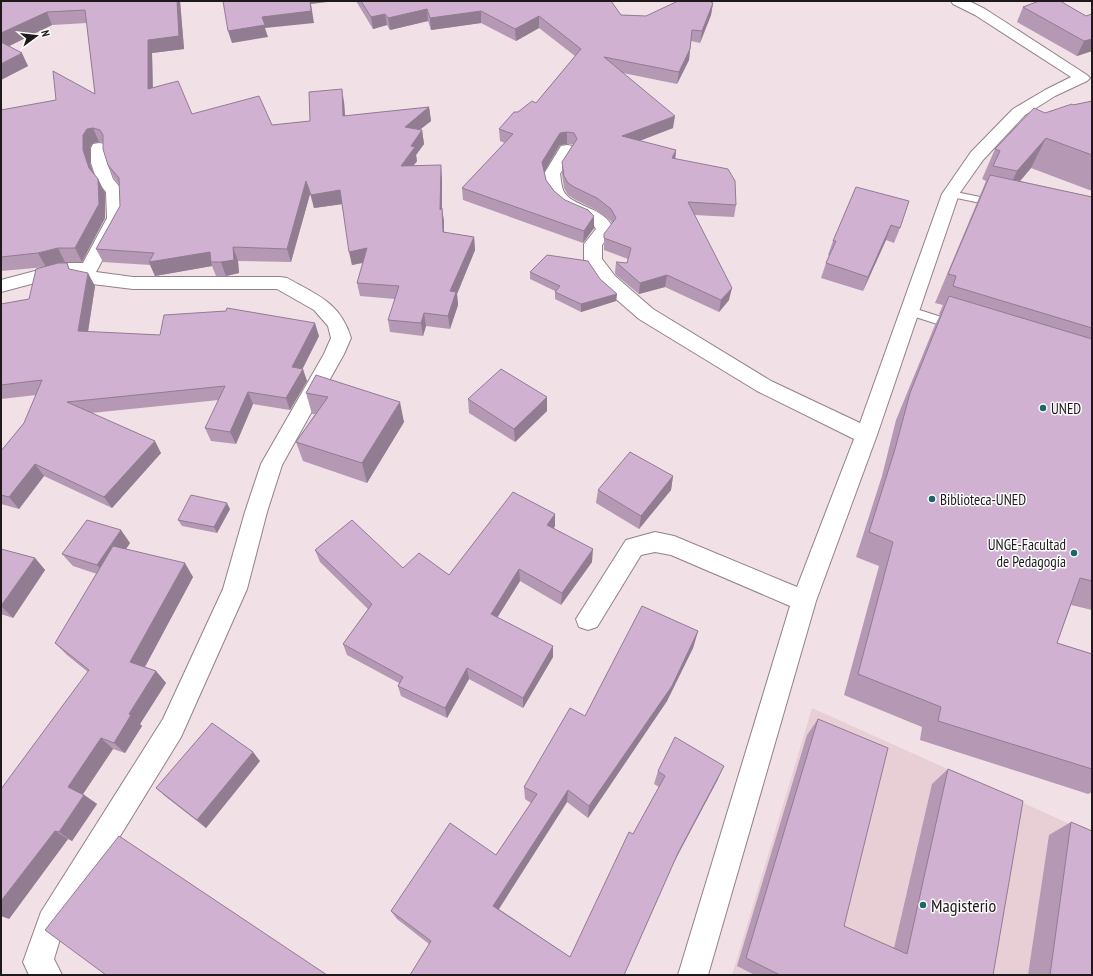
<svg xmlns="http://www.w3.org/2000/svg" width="1093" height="976" font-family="'PT Sans Narrow',sans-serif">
	<rect width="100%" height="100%" fill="#f1e0e5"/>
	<path fill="#e8cfd5" d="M812,708L1092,834V975H732Z"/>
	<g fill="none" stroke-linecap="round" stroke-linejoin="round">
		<g stroke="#918286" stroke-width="2">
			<g id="service">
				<path d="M951,191L995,200L1000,203L995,206L947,196L946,194L947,192Z"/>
				<path d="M910,307L957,322L959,325L957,328L953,329L906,314L904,311L906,308Z"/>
			</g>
		</g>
		<g stroke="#918286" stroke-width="2">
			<g id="minor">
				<path d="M951,1H969L985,9L1087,75L1090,78L1087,81L1055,96L1025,115L983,160L959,194L877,435L816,601L708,975H678L790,606L671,555L655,552L641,555L597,627L588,630L579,627L576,619L626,540L655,532L674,536L797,587L854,439L757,391L639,319L601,286L584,260V244L596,229C593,223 587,220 582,218C557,206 547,203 544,174L561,146L567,145L573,146L575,150L560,174C561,179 561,185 563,190C571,208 604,205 614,230L602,245V259L615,276L653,309L771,381L860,423L942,194L971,152L1013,109L1045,90L1071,77L975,15L953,4Z"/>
				<path d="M99,143L105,144L107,148V163L113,179L123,191L125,218L96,272L133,277H280L287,278C317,295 340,302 351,338L344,354L282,465L267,512L247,589L181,737L63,929L54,959L62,975H29L23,962L41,912L163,719L223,589L245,512L261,464L324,354L331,338L328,326L314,310L277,289H133L84,283L77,281L75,275H65L1,292V280L65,263H83L107,218L106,192L97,181L91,163V148L93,144Z"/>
			</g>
		</g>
		<use href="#service" fill="#fff" fill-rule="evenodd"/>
		<use href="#minor" fill="#fff" fill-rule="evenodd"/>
	</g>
	<g fill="#b498b4">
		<path d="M1,1H180L184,49L152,53L153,88L192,114L272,125L310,121L344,102L345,116L429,107L431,121L419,130H422L424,144L416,155L417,161L413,166L442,178V209L444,222V232L474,237L475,250L457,294L458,305L450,329L426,326L423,336L390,332L388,320L395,299L360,296L357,283L363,263L352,265L342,204L314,208L310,194L291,262L238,261L239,273L226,276H216L212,266L155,276L150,265L103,262L96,249L120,206L119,184L114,178L108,165L103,142H99L93,143L90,148V163L93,172L98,179L105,193V218L82,262H65L46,267L1,271V110L95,94L87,23L52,25L9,46L28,66L1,80Z"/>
		<path d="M356,1H611L621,15L646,16L713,3L711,15L700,43L691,41L689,60L677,84L623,73L673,128L639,141L676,150L675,159L736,205L734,217L694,215L729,300L719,312L665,287L639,294L616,275L615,273L616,262L627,263L628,259L604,250V234L612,224L611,221L596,210L574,199L568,195L564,188L562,174V162L573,144H567L560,145L544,171L546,180L554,191L594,228L583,243L463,200L462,188L505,143L500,141L499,129L518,112L536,103L575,56L539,28L516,41L481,23L431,30L428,21L390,30L387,25L373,29Z"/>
		<path d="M1023,7L1086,16L1092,14V51L1077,56L1017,22Z"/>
		<path d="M1092,101V191L1031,168L1020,181L1092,197V610L1071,605L1057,643L1092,654V792L1088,794L920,740L922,727L844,695L879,566L856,557L882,476L896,420L935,325L940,315L939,314L943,305L935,303L986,181L982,179L995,149L1045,113L1073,105Z"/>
		<path d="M856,187L900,228L894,243L886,240L863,291L821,278L826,263L829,256L828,255L833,241Z"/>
		<path d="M67,263L70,270L95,286L88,332L160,335L319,336L302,369L307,381L290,410L253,404L236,444L211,441L205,428L219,400L91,413L161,453L112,508L44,476L19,509L1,504V451L24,423L36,395L1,399V304L29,299Z"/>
		<path d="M530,272L600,279L617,294L616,301L581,312L555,299V291L530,279Z"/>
		<path d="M316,375L404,422L367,483L303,461L296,442L315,414H312L306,393Z"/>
		<path d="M468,399L547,411L515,442L469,413Z"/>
		<path d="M673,476L671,490L639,529L596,503L598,490Z"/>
		<path d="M230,509L217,533L182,526L178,520Z"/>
		<path d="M555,526L554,528L592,562L561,605L520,581L497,618L553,657L523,708L469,679L447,718L401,696L398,686L399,683L347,655L343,644L368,609L320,562L315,550L403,568L449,575Z"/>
		<path d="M130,543L126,549L193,577L145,667L156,671L166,683L140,724L142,726L125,753L113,749L83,794L97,804L72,841L68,839L9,919L88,672L67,655L55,643L97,574L73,566L62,554Z"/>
		<path d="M1,549L35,558L45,570L13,618L1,614Z"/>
		<path d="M698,631L693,648L667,701L588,818L567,802L499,909L570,957L633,834L659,787L654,784L658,771L718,779L675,860L624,975L429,944L397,919L391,911L496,855L531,803L525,799L524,787L585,716Z"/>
		<path d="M818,719L844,926L894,948L932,784L948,769L993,975H755L737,966L807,735Z"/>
		<path d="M260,761L206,828L166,797L156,788Z"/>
		<path d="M1071,822L1092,975H1028L1049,835Z"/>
	</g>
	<g fill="#927c92">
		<path d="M177,1H180L184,49L152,53L153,102L148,89V40Z"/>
		<path d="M310,1H336L311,4L314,23L265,28L268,37L232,43L228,31L262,17Z"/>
		<path d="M713,3L711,15L700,43L702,31Z"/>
		<path d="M427,9L428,21L390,30L388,18Z"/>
		<path d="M481,11V23L431,30L430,18Z"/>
		<path d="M47,12L52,25L1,50V33Z"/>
		<path d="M385,14L387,25L373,29L371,17Z"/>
		<path d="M539,16V28L516,41L515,29Z"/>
		<path d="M1092,39V51L1077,56L1084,41Z"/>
		<path d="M690,49L689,60L677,84L679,72Z"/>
		<path d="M22,53L28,66L1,80V64Z"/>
		<path d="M342,89L344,102L346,129L343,116Z"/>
		<path d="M429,107L431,121L407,140L405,127Z"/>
		<path d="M675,116L673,128L621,148L622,136Z"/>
		<path d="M93,128L99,142L93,143L90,148V163L96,181L89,168L83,150V135L87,129Z"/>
		<path d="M422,130L424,144L416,155L417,161L403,179L401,166L411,146Z"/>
		<path d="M567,132V144L560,145L543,174L542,162L560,133Z"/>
		<path d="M1046,138L1031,168L1003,201L1017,171Z"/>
		<path d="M676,150L675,162L672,158Z"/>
		<path d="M441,165L442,178V224L440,210Z"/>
		<path d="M98,179L105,193V218L82,262L75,248Z"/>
		<path d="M306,181L310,194L291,262L287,249Z"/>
		<path d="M340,190L343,204L314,208L311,195Z"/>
		<path d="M442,208L444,222V245L443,232Z"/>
		<path d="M594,216V228L583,243L584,231Z"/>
		<path d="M891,225L886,240L863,291L868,277Z"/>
		<path d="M474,237L475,250L457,294L458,305L450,329L448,316L450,291Z"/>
		<path d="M233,247L238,261L239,273L226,276L221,262Z"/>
		<path d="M58,248L65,262L46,267L38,253Z"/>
		<path d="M367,248L370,261L352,265L349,252Z"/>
		<path d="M210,252L211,262L212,266L155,276L149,262Z"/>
		<path d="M88,273L95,286L86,344L78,331Z"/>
		<path d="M667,275L665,287L639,294L640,283Z"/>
		<path d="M732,288L729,300L719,312L721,300Z"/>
		<path d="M617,294L616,301L581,312V304Z"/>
		<path d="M424,313L426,326L423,336L421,323Z"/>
		<path d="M315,323L319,336L300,374L303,369L307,381L290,410L286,398L292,367Z"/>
		<path d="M248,392L253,404L236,444L230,432Z"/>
		<path d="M547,397V411L515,442L514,429Z"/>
		<path d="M400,402L404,422L367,483L362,463Z"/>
		<path d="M155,441L161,453L112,508L104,497Z"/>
		<path d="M35,464L44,476L19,509L9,497Z"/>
		<path d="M673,476L671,490L639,529L641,516Z"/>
		<path d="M227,503L230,509L217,533L214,527Z"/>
		<path d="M555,514V526L547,537V525Z"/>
		<path d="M121,530L130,543L107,577L97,565Z"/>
		<path d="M593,549L592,562L561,605L562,593Z"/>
		<path d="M35,558L45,570L13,618L1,606Z"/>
		<path d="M185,563L193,577L141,674L130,662Z"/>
		<path d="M519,569L520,581L492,626L491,614Z"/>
		<path d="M698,631L693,648L667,701L588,818L589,806Z"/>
		<path d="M553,646V657L523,708V698Z"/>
		<path d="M467,668L469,679L447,718L445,708Z"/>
		<path d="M156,671L166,683L140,724L142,726L125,753L114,743L129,714Z"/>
		<path d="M101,738L113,749L81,797L68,787Z"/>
		<path d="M253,752L260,761L206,828L197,820Z"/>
		<path d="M724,766L718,779L673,864L678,853Z"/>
		<path d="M568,790L567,802L495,915L493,906Z"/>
		<path d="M84,795L97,804L72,841L59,832Z"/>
		<path d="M55,831L68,839L9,919L1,916V901Z"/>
	</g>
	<g fill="#d1b1d1" stroke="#927c92">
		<path d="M1,1H177L179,36L148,40V89L178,81L192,114L259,96L272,125L310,121L309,92L342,89L343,116L429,107L405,127L422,130L411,146L415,147L401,166L441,165L440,210L442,208L443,232L474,237L450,291L456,292L448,316L424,313L421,323L388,320L399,286L357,283L367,248L349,252L340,190L311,195L306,181L287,249L233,247L234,260L221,262H211L210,252L149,262L154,253L96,249L120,206L119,178L108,165L103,149V135L100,130L93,128L87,129L83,135V150L89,168L98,179L99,204L75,248H58L38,253L1,257V110L56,100L53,71L95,94L85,10L47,12L1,33Z"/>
		<path d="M223,1H310L311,11L262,17L265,25L228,31Z"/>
		<path d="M361,1H611L621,15L646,16L678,1H709L713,3L702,31L692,30L690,49L679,72L604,57L675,116L622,136L676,150L672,158L728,169L735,181L736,205L688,202L732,288L721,300L667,275L640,283L617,263L616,262L627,263L631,248L604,238V234L616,218L611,209L597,198L574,187L568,183L564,176L562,162L577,139L574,133L567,132L560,133L542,162L546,180L554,191L565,200L588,210L594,216L584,231L462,188L513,134L499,129L514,112H518L532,101L536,103L581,49L539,16L515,29L481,11L430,18L427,9L388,18L385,14L371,17Z"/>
		<path d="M1039,1H1060L1086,16L1092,14V39L1084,41L1023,7Z"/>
		<path d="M1,42L22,53L1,64Z"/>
		<path d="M1092,101V155L1046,138L1017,171L993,166L1000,151L995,149L1034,108L1045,113L1072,104L1073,105Z"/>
		<path d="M990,175L1092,197V328L953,286L956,276L948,274Z"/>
		<path d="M856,187L909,201L900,228L891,225L868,277L826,263L836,241H833Z"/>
		<path d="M547,255L588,261L600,279L617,294L581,304L555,292L560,286L530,272Z"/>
		<path d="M58,263H67L69,269L88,273L78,331L160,335L164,315L226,311L227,308L315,323L292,367L303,369L286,398L248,392L230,432L205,428L225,386L67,402L155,441L104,497L35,464L9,497L1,495V451L24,423L42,380L1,385V304L29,299L36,269Z"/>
		<path d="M949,296L1092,339V581L1080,578L1057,643L1092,654V769L938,721L941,707L858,674L893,542L869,532L895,449L910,393Z"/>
		<path d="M501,369L547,397L514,429L468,399Z"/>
		<path d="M316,375L400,402L362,463L296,442L328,397L306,393Z"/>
		<path d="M630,452L673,476L641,516L598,490Z"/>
		<path d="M513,492L555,514L547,525L593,549L562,593L519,569L491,614L553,646L523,698L467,668L445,708L398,686L403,677L343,644L372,604L315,550L352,520L403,568L419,553L449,575Z"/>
		<path d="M191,495L227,503L214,527L178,520Z"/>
		<path d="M87,520L121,530L97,565L62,554Z"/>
		<path d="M113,546L185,563L130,662L156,671L129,714L131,715L114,743L101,738L68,787L84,795L59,832L55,831L1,901V789L89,670L55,643Z"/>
		<path d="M1,549L35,558L1,606Z"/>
		<path d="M642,606L698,631L672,686L589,806L568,790L493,906L570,957L629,832L633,834L665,776L658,771L675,737L724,766L678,853L624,975H410L431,941L391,911L450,823L496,855L537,794L524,787L570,708L585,716Z"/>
		<path d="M818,719L888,748L844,926L907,954L948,769L1023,801L993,975H780L746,958Z"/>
		<path d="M212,723L253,752L197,820L156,788Z"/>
		<path d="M1071,822L1092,831V975H1050Z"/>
		<path d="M119,836L327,975H106L45,930Z"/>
	</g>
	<g fill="#1c6863" stroke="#fff" stroke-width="1.5">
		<circle cx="1043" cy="408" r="4"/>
		<circle cx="932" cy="499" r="4"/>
		<circle cx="1074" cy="553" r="4"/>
		<circle cx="923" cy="905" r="4"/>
	</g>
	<g text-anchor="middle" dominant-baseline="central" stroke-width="3" stroke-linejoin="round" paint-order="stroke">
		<g font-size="15" fill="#1f191b" stroke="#fff" text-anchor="start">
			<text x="1051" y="408">UNED</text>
			<text x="940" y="499">Biblioteca-UNED</text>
			<text x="1066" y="544" text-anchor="end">UNGE-Facultad<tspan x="1066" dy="17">de Pedagogía</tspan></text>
		</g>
		<g font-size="18" fill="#1f191b" stroke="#fff" text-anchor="start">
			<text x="931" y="905">Magisterio</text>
		</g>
	</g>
	<rect width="1093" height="976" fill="none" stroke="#1f191b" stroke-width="4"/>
	<g transform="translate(36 36) rotate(75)" stroke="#ffffff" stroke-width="3" paint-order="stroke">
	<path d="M0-3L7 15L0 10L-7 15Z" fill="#1f191b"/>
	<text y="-6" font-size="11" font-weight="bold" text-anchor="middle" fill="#1f191b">N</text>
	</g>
</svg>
